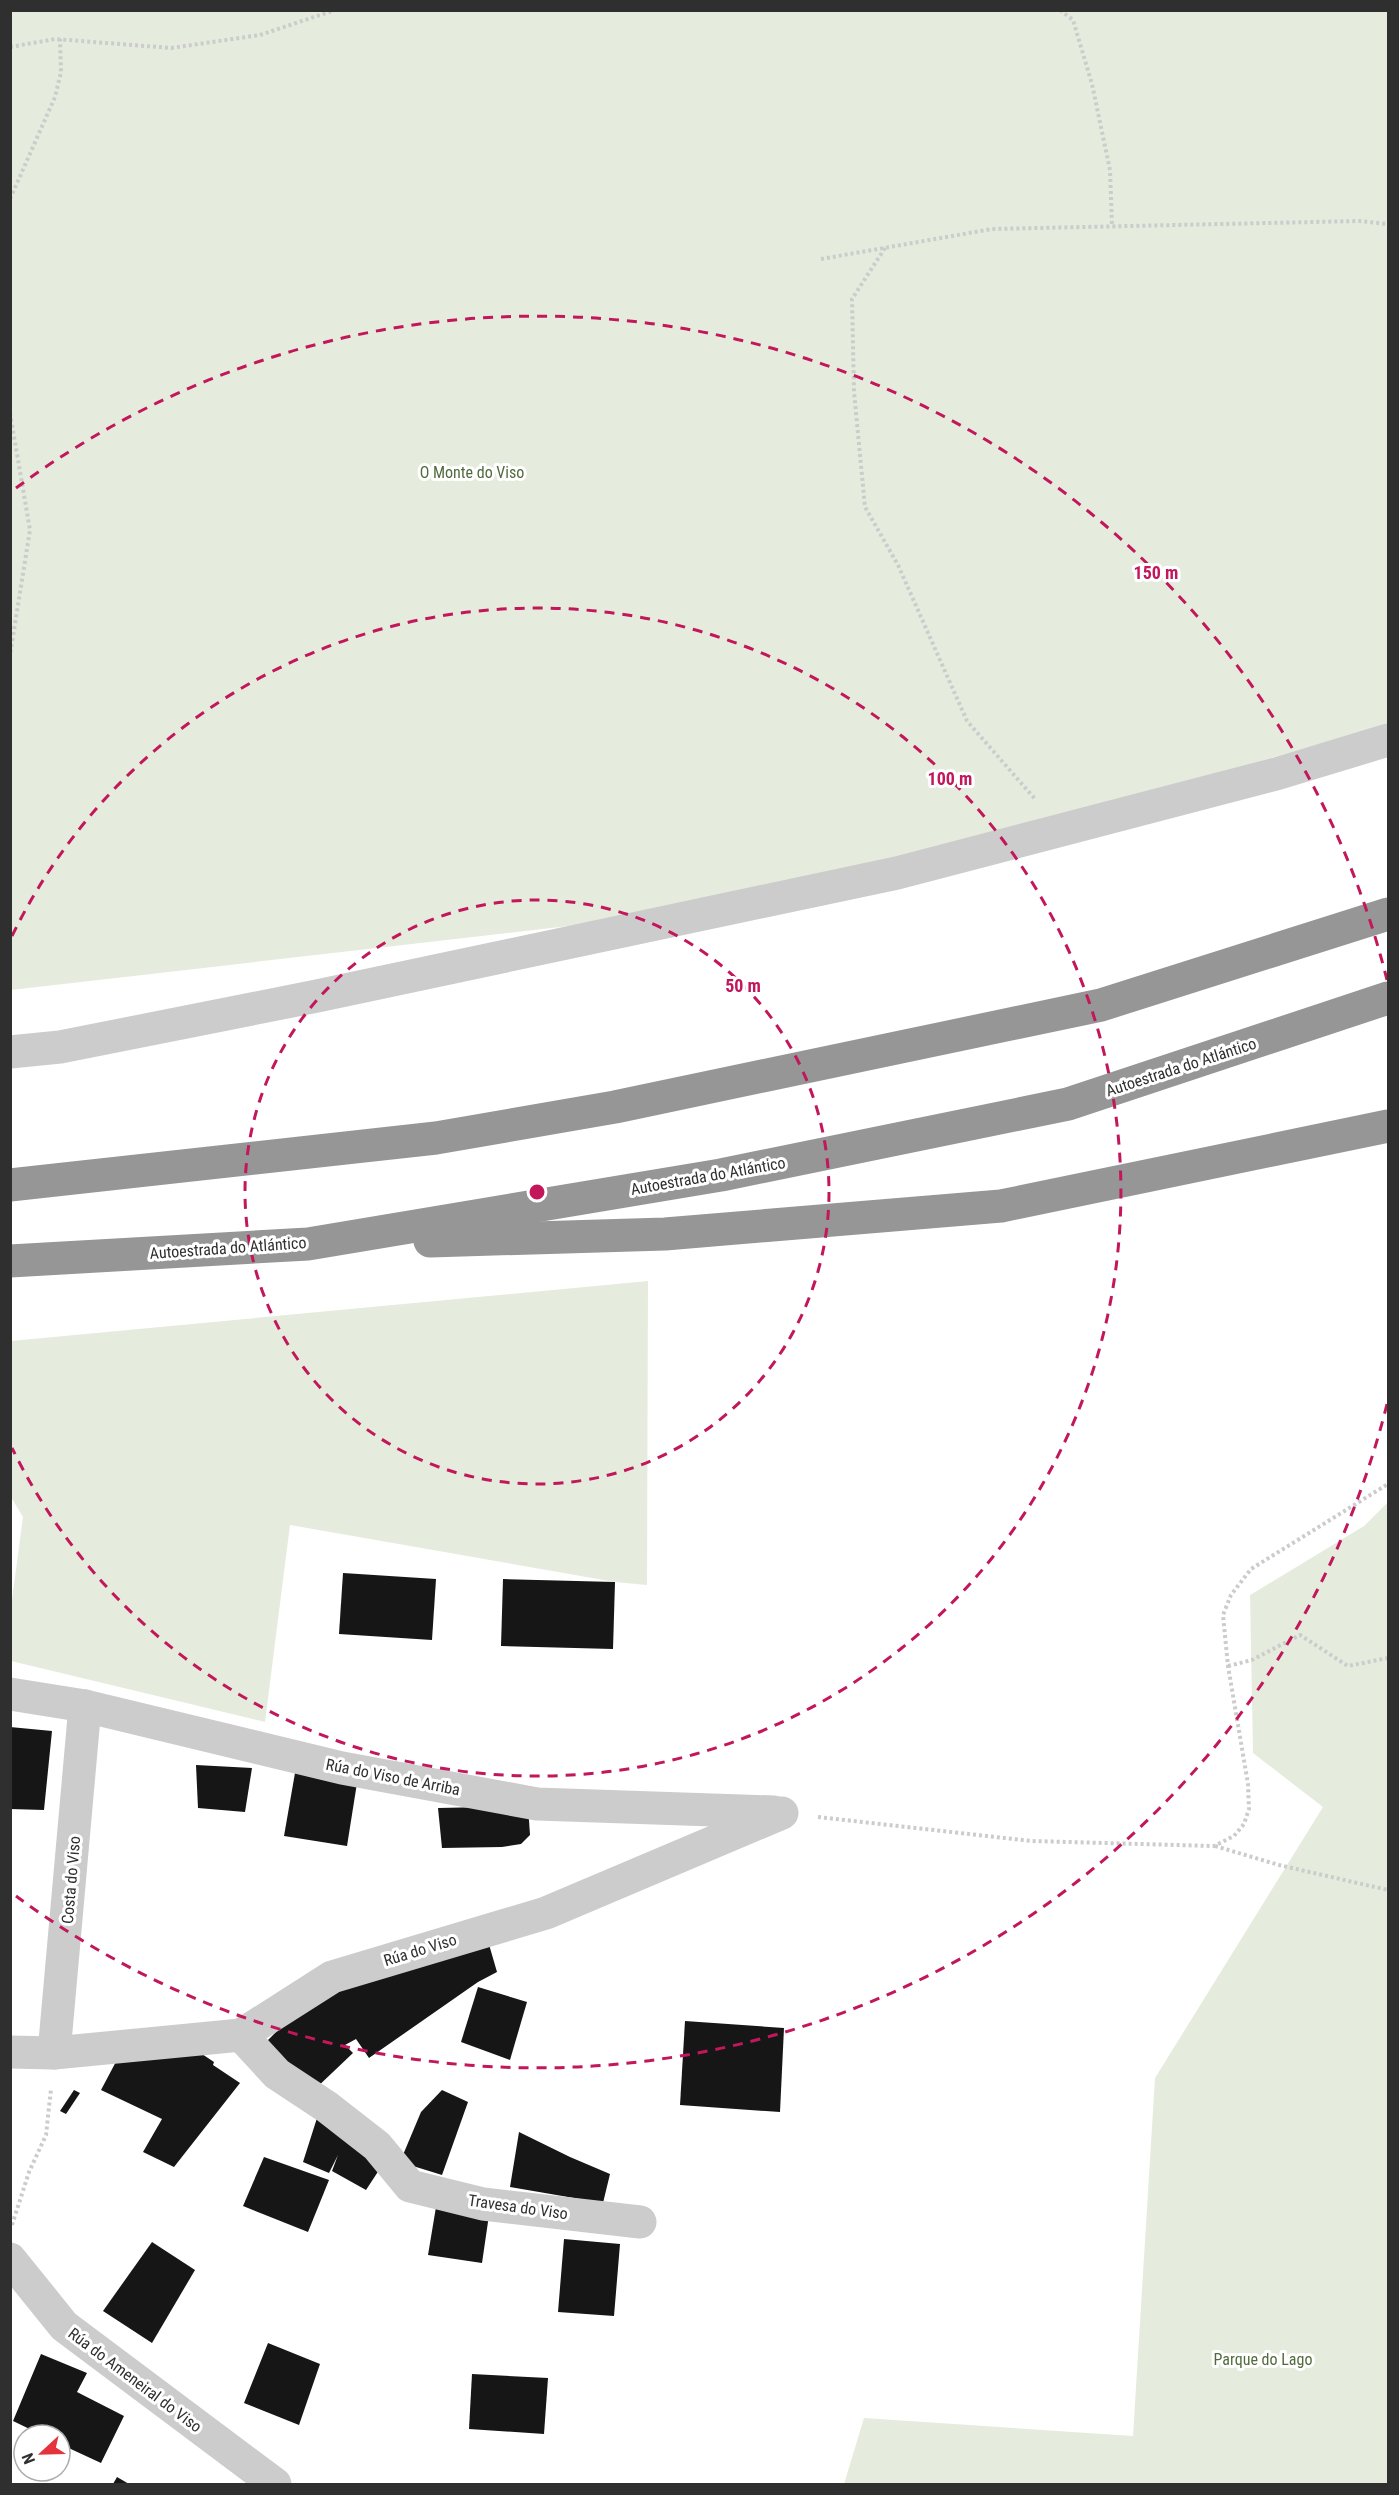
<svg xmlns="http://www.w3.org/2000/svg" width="1399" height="2495" font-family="'Roboto Condensed',sans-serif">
	<rect width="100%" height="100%" fill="#fff"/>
	<g fill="#e5ecdd">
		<path d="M10,11H1388V725L931,854L595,923L11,990Z"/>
		<path d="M648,1281L647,1585L615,1582L290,1525L265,1722L11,1661V1607L23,1517L11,1497V1341Z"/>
		<path d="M1388,1502V2484H844L864,2418L1133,2436L1155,2078L1323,1807L1253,1753L1250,1595L1364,1526Z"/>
	</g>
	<g fill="#161616">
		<path d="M343,1573L436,1579L432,1640L339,1634Z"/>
		<path d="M503,1579L615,1582L613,1649L501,1646Z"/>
		<path d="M10,1727L52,1731L44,1810L10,1809Z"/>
		<path d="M196,1765L252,1768L245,1812L198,1808Z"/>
		<path d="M295,1773L357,1783L347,1846L284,1836Z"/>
		<path d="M528,1806L530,1835L521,1844L502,1847L442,1848L438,1808Z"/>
		<path d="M488,1941L497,1972L478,1982L369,2058L356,2039L345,2045L353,2053L313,2091L266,2042L305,2003Z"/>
		<path d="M478,1987L527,2002L510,2060L461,2042Z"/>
		<path d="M685,2021L784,2028L780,2112L680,2105Z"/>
		<path d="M196,2050L214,2062L213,2065L240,2083L174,2167L143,2152L162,2119L101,2090L119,2056Z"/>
		<path d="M74,2090L80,2093L66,2114L60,2111Z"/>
		<path d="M442,2090L468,2102L442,2175L400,2162L421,2112Z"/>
		<path d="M317,2118L383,2164L366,2190L332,2171L338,2155L329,2173L303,2162Z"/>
		<path d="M519,2132L570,2157L610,2174L603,2203L510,2187Z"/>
		<path d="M264,2157L329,2180L308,2232L243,2206Z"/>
		<path d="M436,2207L489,2215L482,2263L428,2255Z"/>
		<path d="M564,2239L620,2244L614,2316L558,2312Z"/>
		<path d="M152,2242L195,2270L152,2343L103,2311Z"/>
		<path d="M268,2343L320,2364L299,2425L244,2403Z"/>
		<path d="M41,2354L87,2373L77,2392L124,2416L101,2463L60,2444V2435H42L13,2421Z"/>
		<path d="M472,2374L548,2378L544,2434L469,2429Z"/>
		<path d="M117,2477L129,2484H113Z"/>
	</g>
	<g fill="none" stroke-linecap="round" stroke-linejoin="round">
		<g stroke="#ccc" stroke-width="4" stroke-dasharray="3 3" stroke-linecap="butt">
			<path d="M1060,10L1073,20L1092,84L1110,170L1112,226"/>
			<path d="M10,47L55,39L171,48L260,35L335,10"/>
			<path d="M10,199L55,97L61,72L60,39"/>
			<path d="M885,248L852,299L854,392L865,507L898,565L967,721L1035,799"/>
			<path d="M821,259L992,229L1359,221L1388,224"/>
			<path d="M10,413L30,530L10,655"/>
			<path d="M1228,1666L1252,1660L1300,1635L1348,1666L1388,1658"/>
			<path d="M818,1817L1031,1841L1214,1846L1234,1836L1244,1824L1249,1809L1248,1784L1228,1666L1223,1615L1231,1595L1251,1569L1388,1484"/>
			<path d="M1215,1846L1279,1865L1388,1890"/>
			<path d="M12,2225L29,2172L46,2135L51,2089"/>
		</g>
		<g stroke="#ccc" stroke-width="33">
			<path d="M10,1052L60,1047L317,996L897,873L1276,774L1388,740"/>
			<path d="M10,1694L85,1706L342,1768L537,1804L774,1812"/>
			<path d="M241,2035L277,2074L327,2107L377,2146L410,2186L483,2204L640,2222"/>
			<path d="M10,2052L54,2053L241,2035L332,1977L546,1913L782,1813"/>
			<path d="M54,2053L85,1706"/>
			<path d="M10,2259L64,2326L275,2484"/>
		</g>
		<g stroke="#969696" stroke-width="33">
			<path d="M10,1185L436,1138L615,1107L1101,1005L1388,914"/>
			<path d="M430,1241L665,1234L1001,1206L1388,1126"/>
			<path d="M10,1261L308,1244L721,1175L1068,1104L1388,998"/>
		</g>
	</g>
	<g fill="none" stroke="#c2185b" stroke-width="3" stroke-dasharray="10 8">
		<circle cx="537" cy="1192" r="292"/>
		<path d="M12 936A584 584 0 1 1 12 1448"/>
		<path d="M1387 1404A876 876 0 0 1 16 1896M16 488A876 876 0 0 1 1387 980"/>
	</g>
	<g text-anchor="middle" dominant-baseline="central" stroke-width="6" stroke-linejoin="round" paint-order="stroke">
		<g font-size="16" fill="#516b3c" stroke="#fff">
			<text x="472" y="472">O Monte do Viso</text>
			<text x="1263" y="2359">Parque do Lago</text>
		</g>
		<g font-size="16" fill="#2f2f2f" stroke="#fff">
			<text transform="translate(1181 1067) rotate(-18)">Autoestrada do Atlántico</text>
			<text transform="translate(708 1176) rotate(-10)">Autoestrada do Atlántico</text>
			<text transform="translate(228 1248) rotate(-4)">Autoestrada do Atlántico</text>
			<text transform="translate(393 1777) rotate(11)">Rúa do Viso de Arriba</text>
			<text transform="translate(71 1880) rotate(-85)">Costa do Viso</text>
			<text transform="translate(420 1950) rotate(-17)">Rúa do Viso</text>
			<text transform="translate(518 2207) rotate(8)">Travesa do Viso</text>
			<text transform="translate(135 2380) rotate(37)">Rúa do Ameneiral do Viso</text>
		</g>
	</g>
	<circle cx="537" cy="1192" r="9" fill="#c2185b" stroke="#fff" stroke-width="3"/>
	<g font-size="18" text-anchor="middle" font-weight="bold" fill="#c2185b" stroke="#fff" stroke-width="6" stroke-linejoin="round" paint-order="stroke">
		<text x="1156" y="579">150 m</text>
		<text x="950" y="785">100 m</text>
		<text x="743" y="992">50 m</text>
	</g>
	<rect width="1399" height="2495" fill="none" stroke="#2f2f2f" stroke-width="24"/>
	<g transform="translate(42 2453) rotate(248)"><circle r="28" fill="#ffffff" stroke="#acacac" stroke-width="1.5"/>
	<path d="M0-4.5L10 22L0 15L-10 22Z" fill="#e4333d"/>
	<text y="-9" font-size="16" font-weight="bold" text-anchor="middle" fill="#2f2f2f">N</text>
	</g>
</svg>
